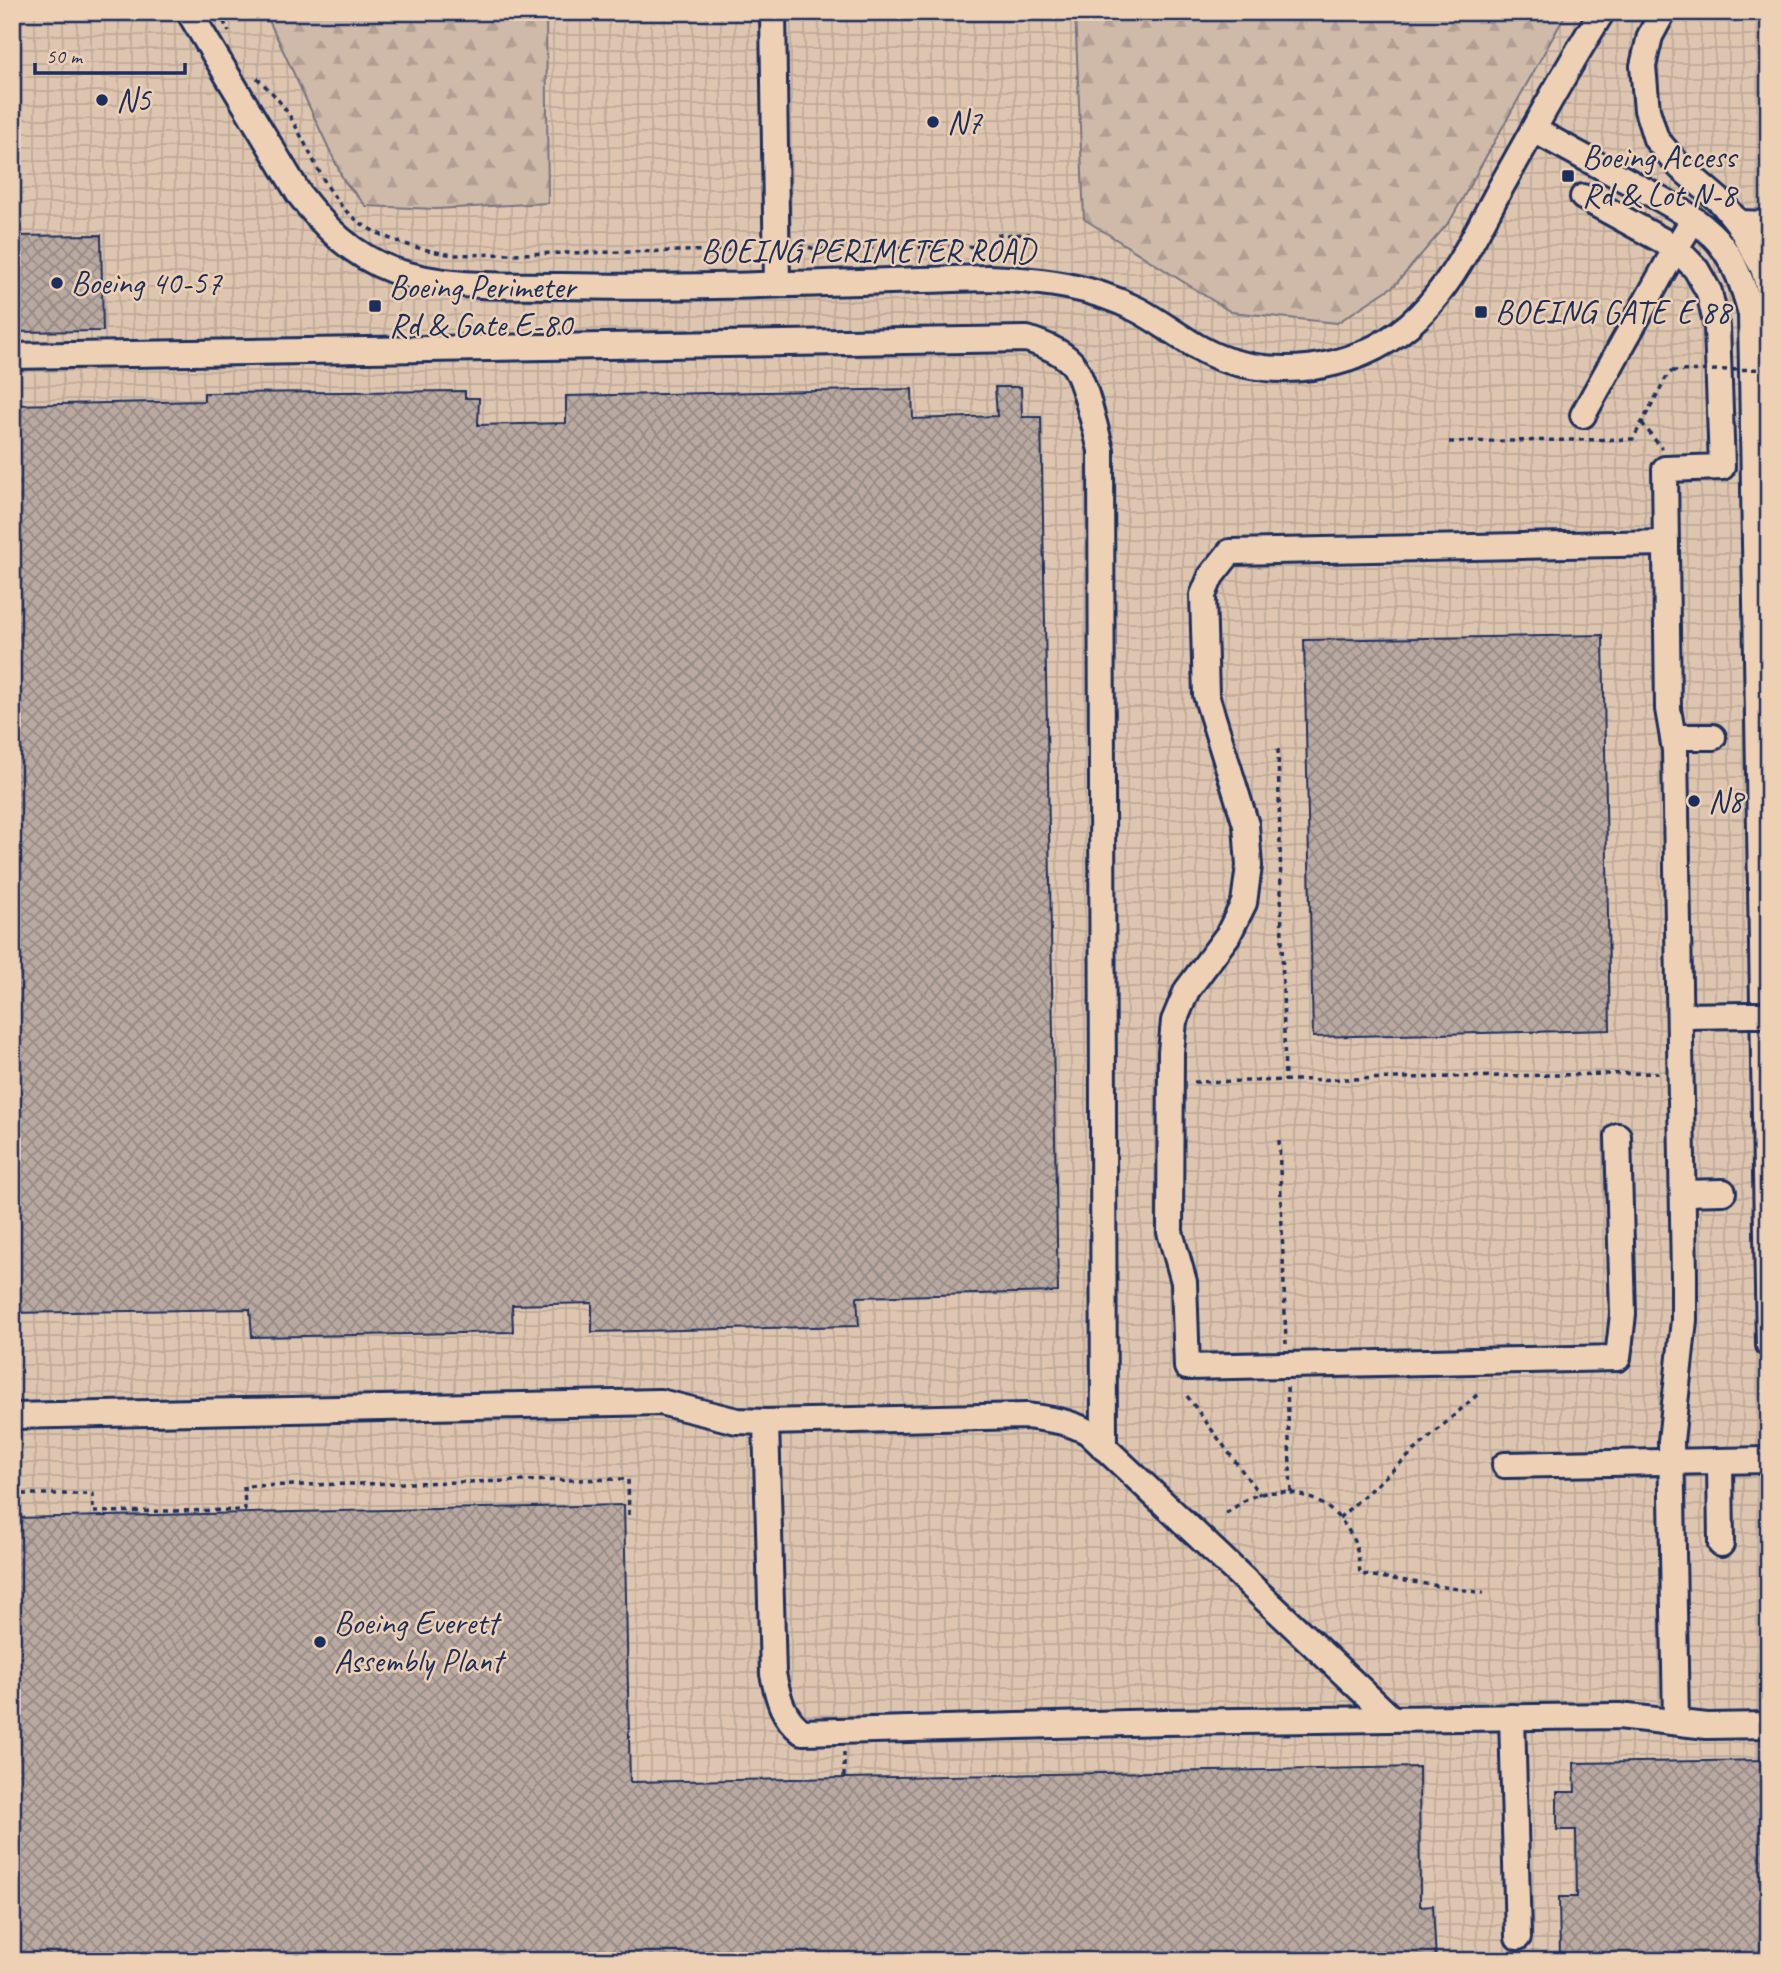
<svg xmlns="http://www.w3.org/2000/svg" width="1781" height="1973" font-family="Caveat,sans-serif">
	<defs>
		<pattern id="industrial-grid" width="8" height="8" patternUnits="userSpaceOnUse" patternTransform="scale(1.75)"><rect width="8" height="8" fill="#dec5af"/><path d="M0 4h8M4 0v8" fill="none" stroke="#beaa99"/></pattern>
		<pattern id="forest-firs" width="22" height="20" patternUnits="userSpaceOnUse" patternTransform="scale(1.75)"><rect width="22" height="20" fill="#cfb9a8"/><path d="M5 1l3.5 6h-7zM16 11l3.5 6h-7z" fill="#b19f93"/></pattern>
		<pattern id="building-cross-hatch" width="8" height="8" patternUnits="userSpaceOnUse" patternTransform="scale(1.75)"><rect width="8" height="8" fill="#baa9a0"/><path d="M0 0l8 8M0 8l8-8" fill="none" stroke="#968a86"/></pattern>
	</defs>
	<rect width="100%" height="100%" fill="#eed1b5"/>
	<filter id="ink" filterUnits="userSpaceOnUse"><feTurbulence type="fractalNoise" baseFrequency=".0143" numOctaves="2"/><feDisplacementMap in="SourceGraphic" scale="14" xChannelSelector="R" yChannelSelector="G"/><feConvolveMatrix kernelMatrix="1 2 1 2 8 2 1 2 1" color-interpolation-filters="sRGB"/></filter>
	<g filter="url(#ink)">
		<rect fill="url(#industrial-grid)" x="12" y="12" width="1757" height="1949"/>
		<g fill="url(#forest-firs)" stroke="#757483" stroke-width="2">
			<path d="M265,12H546L548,203L436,209L366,206L344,181Z"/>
			<path d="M1075,12H1567L1450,221L1395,285L1337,323L1231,312L1084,219Z"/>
		</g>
		<g fill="url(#building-cross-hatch)" stroke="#1b2f5e" stroke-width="2">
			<path d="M101,235L103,331L12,332V236Z"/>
			<path d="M995,387H1021L1022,417H1041L1058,1292L857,1297L859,1326L592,1332V1303L512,1305L513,1332L252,1337L250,1309L12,1313V405L204,401V393L465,391V398H479L478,425L566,423V396L912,389L913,419L997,416Z"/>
			<path d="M1603,635L1610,1030L1313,1037L1304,640Z"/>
			<path d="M624,1505L630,1782L1419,1767L1420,1906L1433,1905L1436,1961H12V1518Z"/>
			<path d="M1769,1760V1961H1560L1559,1897H1577L1576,1830H1557V1792H1575L1574,1763Z"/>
		</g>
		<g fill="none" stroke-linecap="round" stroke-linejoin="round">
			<g stroke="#1b2f5e" stroke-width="30">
				<g id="minor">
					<path d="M189,12L299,194C325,228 352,255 392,270C446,289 505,285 560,286C703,289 846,282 989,278C1042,280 1091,286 1138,310C1168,326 1193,349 1226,360C1298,382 1379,363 1429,305C1459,271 1479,227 1501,187C1534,129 1566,69 1602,12"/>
					<path d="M773,12L777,284"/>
					<path d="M1663,12L1650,36L1643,66L1647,110L1656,139L1680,167L1721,202L1738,223L1763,268L1769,289"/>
					<path d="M1534,130C1567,148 1600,166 1633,184C1662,200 1696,216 1718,241C1736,263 1744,287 1751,314L1769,1345"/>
					<path d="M1583,197L1676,248L1583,415"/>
					<path d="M1738,223L1769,224"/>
					<path d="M12,356L1027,339C1042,344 1059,350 1071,362C1083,373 1096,432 1101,450L1104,1448"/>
					<path d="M1673,737H1713"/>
					<path d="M1681,1016L1750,1015"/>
					<path d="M1618,1136L1623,1314L1618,1358L1187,1367L1184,1282L1170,1232L1171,1052L1174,1021L1187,990L1228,935L1244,903L1249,866L1246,825L1206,695L1203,595L1211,576L1230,552L1666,543"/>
					<path d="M1683,1193L1723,1192"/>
					<path d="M12,1416L660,1402L737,1421L766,1422L1027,1416C1049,1419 1068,1421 1088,1432L1391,1718"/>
					<path d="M766,1422L773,1674C778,1697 782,1717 802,1732L1164,1722L1619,1716L1707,1726L1769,1725"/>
					<path d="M1720,1461L1721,1544"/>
					<path d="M1505,1465L1769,1460"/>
					<path d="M1512,1717L1518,1937"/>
					<path d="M1676,1721L1671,1441L1684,1320V1276L1675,750L1668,709L1665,469L1722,467L1717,327L1709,292L1696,269L1676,248L1693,220"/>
				</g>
			</g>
			<g stroke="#1b2f5e" stroke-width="3.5" stroke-dasharray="5 5" stroke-linecap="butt">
				<path d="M219,12L229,32"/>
				<path d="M257,78C264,85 273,93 279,101C303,131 315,172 339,203C365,236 414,249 454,255L736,250L754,246"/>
				<path d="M799,245L816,249L996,246L995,235L1030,234"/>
				<path d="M1642,423L1662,449"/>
				<path d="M1449,442L1633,439L1667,376L1672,371"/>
				<path d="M1278,749L1285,1081"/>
				<path d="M1194,1082L1658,1073"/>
				<path d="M1279,1140L1286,1344"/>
				<path d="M1287,1387L1291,1493"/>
				<path d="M1187,1396L1260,1495"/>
				<path d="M12,1494H93V1512L245,1510L244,1486L628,1479L629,1517"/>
				<path d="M1226,1513C1233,1509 1241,1502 1249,1498C1291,1480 1342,1503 1356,1547C1359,1555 1359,1565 1360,1574L1484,1593"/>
				<path d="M1339,1518L1478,1394"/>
				<path d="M844,1752V1778"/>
			</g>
			<use href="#minor" stroke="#eed1b5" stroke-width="24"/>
			<g stroke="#1b2f5e" stroke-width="30" stroke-linecap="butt">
				<path id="minor-bridge" d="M1750,1015H1769"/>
			</g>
			<path stroke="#1b2f5e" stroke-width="3.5" stroke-dasharray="5 5" stroke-linecap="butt" d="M1672,371L1769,369"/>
			<use href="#minor-bridge" stroke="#eed1b5" stroke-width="24"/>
		</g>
	</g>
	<g fill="#1b2f5e" stroke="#eed1b5" stroke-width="2.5">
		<circle cx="102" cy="100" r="7"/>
		<circle cx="933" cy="122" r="7"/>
		<rect x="1561" y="169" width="14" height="14" rx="3.5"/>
		<circle cx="57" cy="283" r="7"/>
		<rect x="368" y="299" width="14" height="14" rx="3.5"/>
		<rect x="1474" y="305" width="14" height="14" rx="3.5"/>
		<circle cx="1694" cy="801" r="7"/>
		<circle cx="320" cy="1642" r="7"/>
	</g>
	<g text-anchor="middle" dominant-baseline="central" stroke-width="5" stroke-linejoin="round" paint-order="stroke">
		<g font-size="33" fill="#1b2f5e" stroke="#eed1b5" text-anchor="start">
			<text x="116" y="100">N5</text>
			<text x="947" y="122">N7</text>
			<text x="1582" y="157">Boeing Access<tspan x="1582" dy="38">Rd &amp; Lot N-8</tspan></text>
			<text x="71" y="283">Boeing 40-57</text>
			<text x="389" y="287">Boeing Perimeter<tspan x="389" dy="38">Rd &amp; Gate E-80</tspan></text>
			<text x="1495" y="312">BOEING GATE E 88</text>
			<text x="1708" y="801">N8</text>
			<text x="334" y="1623">Boeing Everett<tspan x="334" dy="38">Assembly Plant</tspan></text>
		</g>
		<g font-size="33" fill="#1b2f5e" stroke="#eed1b5">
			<text x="868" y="251">BOEING PERIMETER ROAD</text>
		</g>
	</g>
	<rect width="1781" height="1973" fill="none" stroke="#eed1b5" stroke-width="42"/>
	<rect x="21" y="21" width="1739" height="1931" fill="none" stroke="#1b2f5e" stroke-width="2.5" filter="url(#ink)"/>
	<path d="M35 63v10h150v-10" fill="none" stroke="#1b2f5e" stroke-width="3.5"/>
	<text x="46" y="63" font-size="21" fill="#1b2f5e" stroke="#eed1b5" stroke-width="5" paint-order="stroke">50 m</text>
</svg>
